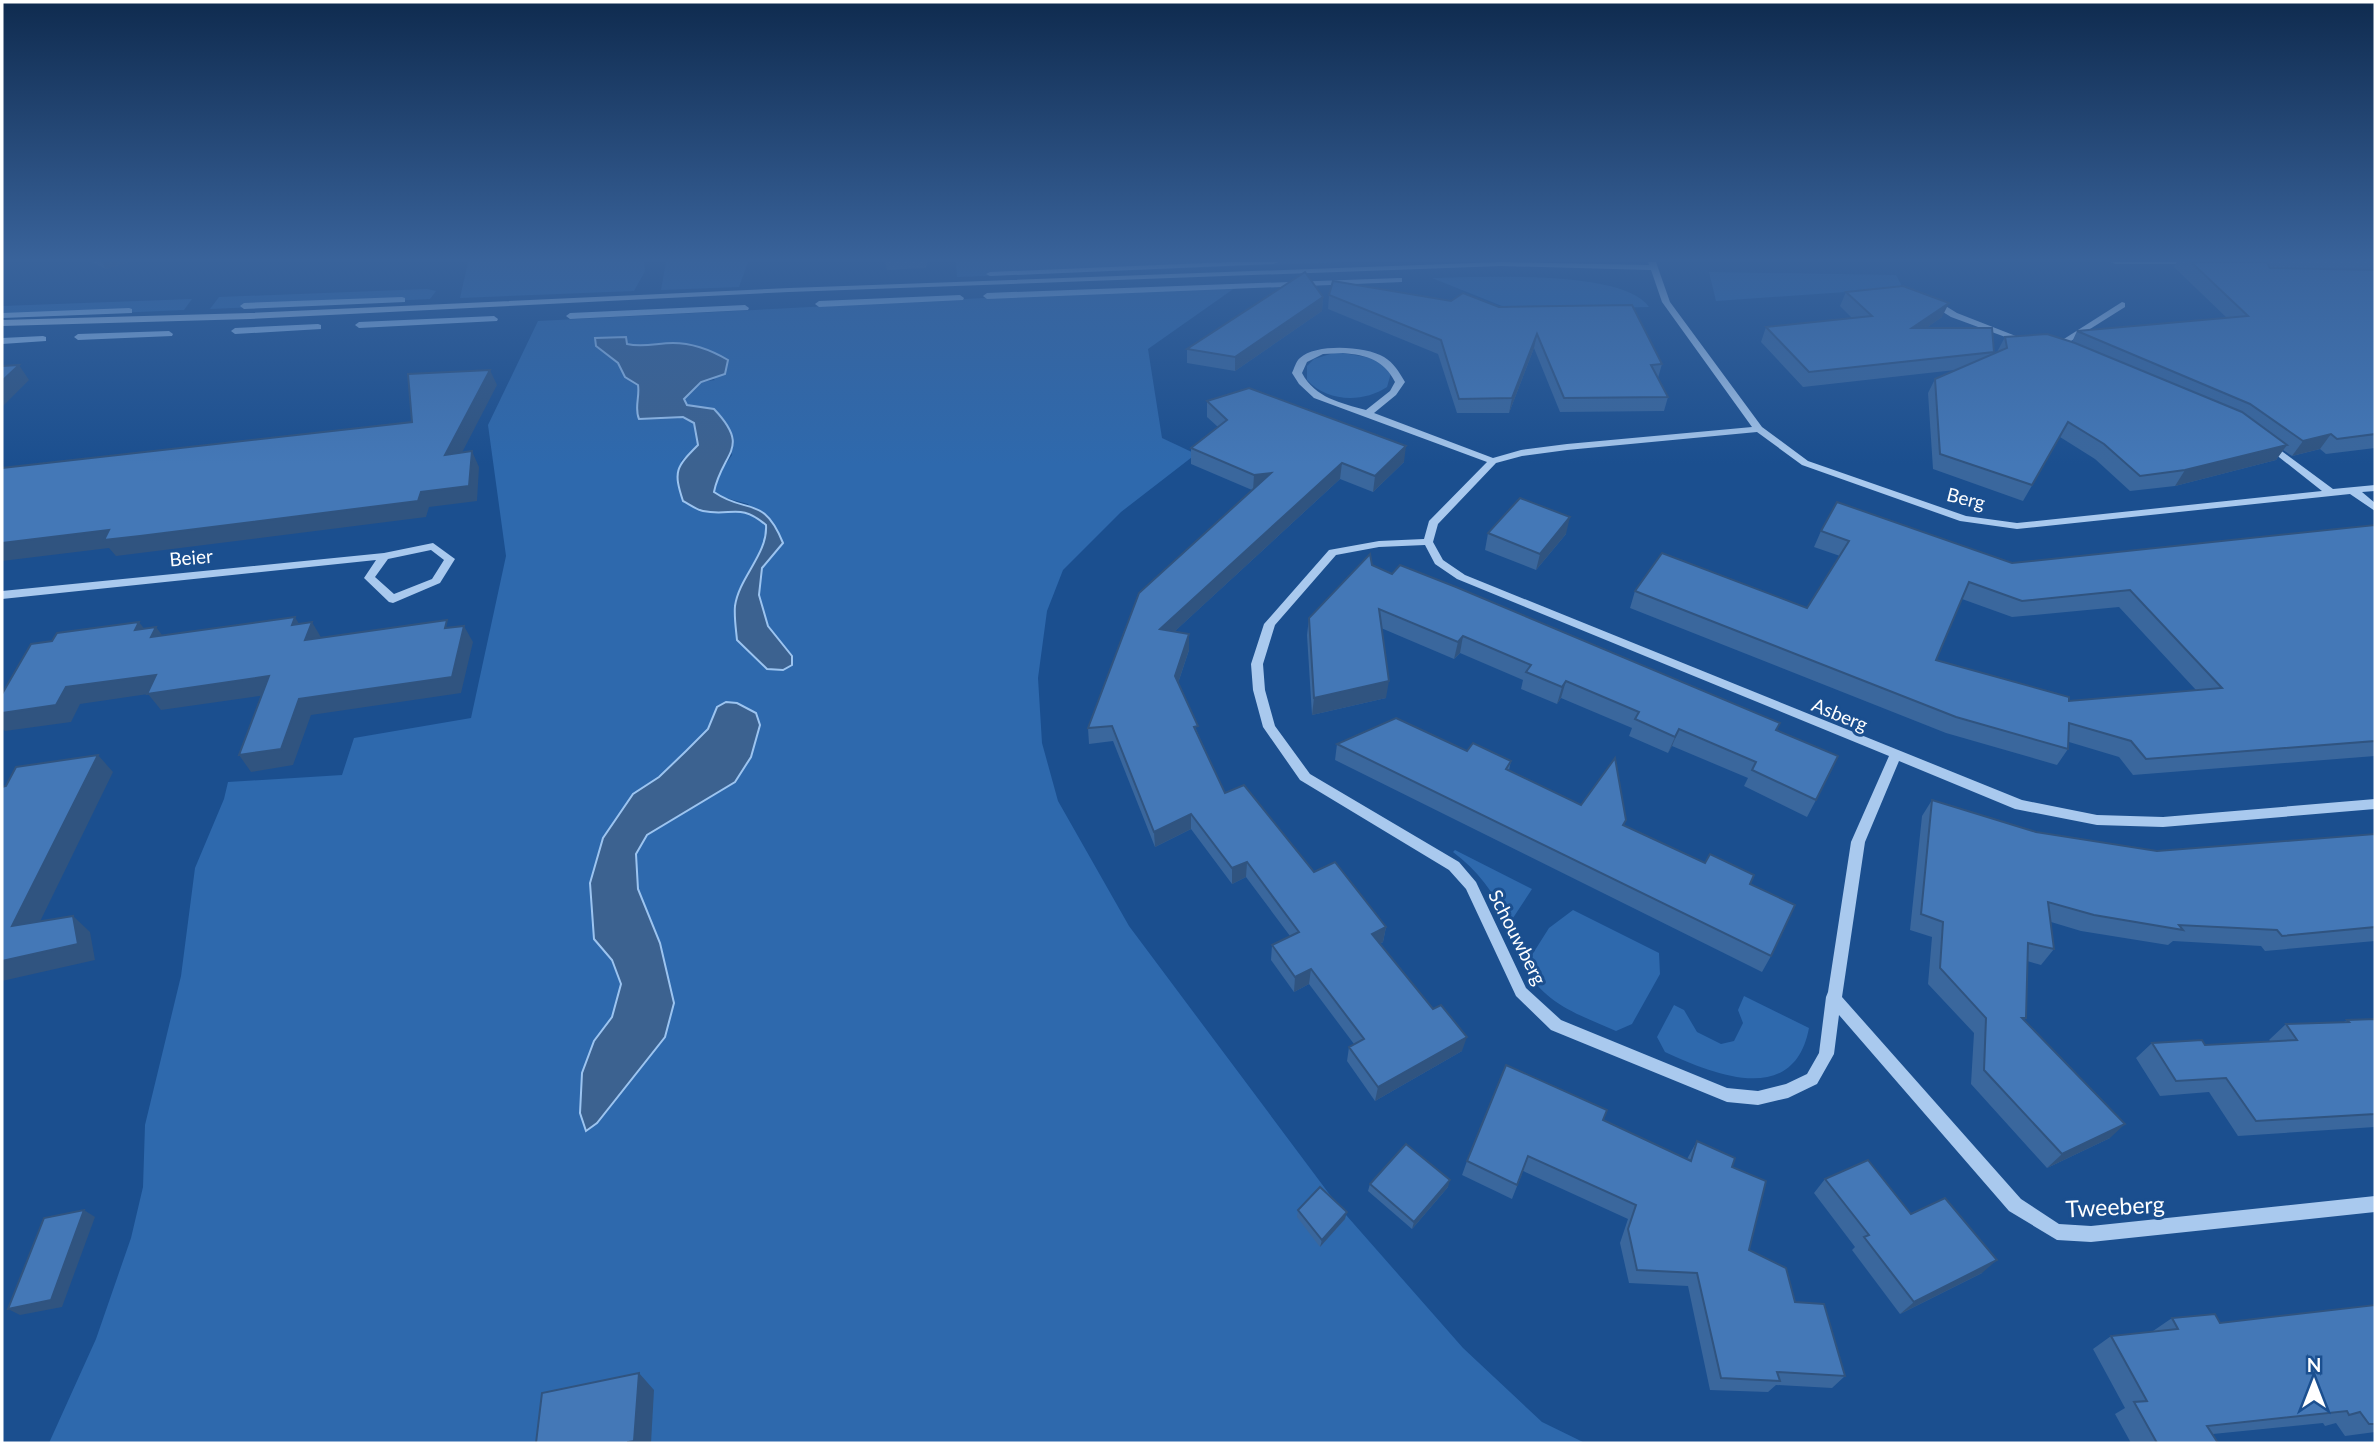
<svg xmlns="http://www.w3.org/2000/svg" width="2377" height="1445" font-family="Lato,sans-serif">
	<rect width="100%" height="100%" fill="#1b4f8f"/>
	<g fill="#2e69ad" fill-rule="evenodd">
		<path d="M468,262H644L645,271L634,291L460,298Z"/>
		<path d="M666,262H748L739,287L661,290Z"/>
		<path d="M956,262H1349L957,277Z"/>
		<path d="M1709,272L1896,275L1903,288L1716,301Z"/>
		<path d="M1432,278C1476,277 1625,269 1649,307L1512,310Z"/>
		<path d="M1239,285L1148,349L1162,438L1196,454L1121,512L1063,570L1047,611L1038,678L1042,743L1058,801L1129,926L1339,1207L1463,1348L1542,1422L1585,1443H49L96,1339L131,1238L143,1187L145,1125L181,976L195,868L224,799L228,782L342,775L354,738L471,718L506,556L488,425L538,321ZM626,337L627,344L638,347L673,343L715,380L701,382L684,399L687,405L714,409L732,455L717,477L714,492L722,497L748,504L783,543C777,551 765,561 762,569C752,600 769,636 792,656L737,639L752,565L767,539L766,525C751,513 743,509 724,512L681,461L698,445L694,422C671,411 657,425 636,412L640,396L638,385L625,377L618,363L596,346ZM717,707L683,811L647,835L636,854L638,889L660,943L665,1037L641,1064L594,1041L612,1017L621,984L613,960L594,939L590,883L603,838L633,794L659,777L708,729Z"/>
		<path d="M427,289L436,291L430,299L210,309L219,297Z"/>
		<path d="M192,299L184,310L2,318V306Z"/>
		<path d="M1337,352L1377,359L1391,373L1387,387C1363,403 1327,402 1307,380V366L1314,359Z"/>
		<path d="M1455,850L1532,889L1513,918L1506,919C1494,892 1477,870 1453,852Z"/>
		<path d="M1573,910L1659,953L1660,974L1632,1024L1616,1031C1580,1015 1543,1004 1525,966L1549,928Z"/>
		<path d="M1744,996L1809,1028C1794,1108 1713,1074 1665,1052L1657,1037L1674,1005L1684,1010L1697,1032L1721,1044L1734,1041L1743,1023L1738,1010Z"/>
	</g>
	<g fill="#3c6290" stroke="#9cc4f0" stroke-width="2">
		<path d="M626,337L627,344C643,348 657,343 673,343C694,343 711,350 728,360L725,374L701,382L684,399L687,405L714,409C752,449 722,452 714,492C747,515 763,494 783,543L762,568L759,595L768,626L792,656V665L783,670L767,669L737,640C736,629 734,617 735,606C739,577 768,554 766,525C739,502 732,517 703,511C697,510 689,504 683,501C673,471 676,467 698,445L694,423L683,417L639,419C634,408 640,397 638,385L625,377L618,363L596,346L595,338Z"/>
		<path d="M726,702L737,703L756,713L760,725L751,757L735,782L647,835L636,854L638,889L660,943L674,1003L665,1037L597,1123L586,1131L580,1113L582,1073L594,1041L612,1017L621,984L612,960L594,939L590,883L603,838L633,794L659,777L686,751L708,729L717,707Z"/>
	</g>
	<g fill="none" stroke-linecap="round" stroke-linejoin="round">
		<g fill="#9cc4f0" fill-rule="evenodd">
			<path d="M1228,262H1278L1274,264L990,276L986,274L990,272Z"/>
			<path d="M1399,278H1402V282L987,299L983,296L987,293Z"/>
			<path d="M960,295L964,298L963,300L819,307L815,304L819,301Z"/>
			<path d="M402,297L405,298V302L244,309L240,306L244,303Z"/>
			<path d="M745,305L749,308L748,310L570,319L566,316L570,313Z"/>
			<path d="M129,308L132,309V313L2,318V313Z"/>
			<path d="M494,316L498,319L497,321L359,328L355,325L359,322Z"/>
			<path d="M318,324L321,325V329L235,334L231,331L235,328Z"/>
			<path d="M169,331L173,334L172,336L78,340L74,337L78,334Z"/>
			<path d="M43,336L46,337V341L2,344V338Z"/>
		</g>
		<g fill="#a9c9ee" fill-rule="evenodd">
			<path d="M1501,262L1649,265L1648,262H1656L1670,302L1762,427L1808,461L1966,516L2017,523L2322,491L2265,446L2263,444L2268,441L2333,489L2375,485V491L2362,492L2375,503V511L2350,494L2017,529L1960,521L1802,465L1757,432L1567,450L1522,456L1496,463L1438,524L1433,542L1443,560L1465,575L2022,800L2097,815L2163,817L2375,799V809L2163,827L2097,825L2015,809L1899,761L1865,842L1842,997L2021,1199L2059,1224L2091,1226L2375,1196V1212L2091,1242L2057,1240L2009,1211L1839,1015L1834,1054L1817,1084L1788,1098L1758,1105L1727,1102L1551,1030L1516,996L1466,889L1449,870L1300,780L1263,727L1253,690L1251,664L1264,624L1329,550L1379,541L1424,539L1429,521L1487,462L1314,398L1299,384L1292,373C1294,369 1296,361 1300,358C1316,343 1366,346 1384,357C1394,363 1399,372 1405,382L1396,395L1374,413L1493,458L1521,450L1567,444L1752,427L1662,302L1651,270L1501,266L789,292L250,319L2,326V320L250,313L789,288ZM1343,353C1367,355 1384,360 1395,382L1390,391L1366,410C1341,403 1315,398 1302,373L1307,362L1323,354ZM1425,545L1435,564L1457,579L1889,756L1851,842L1828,992L1826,997L1819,1053L1807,1074L1786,1084L1758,1091L1727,1088L1561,1020L1526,988L1476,882L1459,862L1310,774L1275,726L1265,690L1263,664L1275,625L1336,555L1379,547Z"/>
			<path d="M2111,262H2209L2205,264H2115Z"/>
			<path d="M1930,300H1936L1957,313L2026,340L2019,342L1951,317L1930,304Z"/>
			<path d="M2122,302L2125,303V307L2063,346L2056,344Z"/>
			<path d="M433,543L455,559L440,583L393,603L389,602L364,578L376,560L2,599V591L384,553ZM431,550L444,560L432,579L394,594L375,577L388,559Z"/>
		</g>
	</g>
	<g fill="#3a679d" fill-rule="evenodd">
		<path d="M91,262H129L106,269Z"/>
		<path d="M885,262H927L926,268L887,270Z"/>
		<path d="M2177,262H2375V448L2326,454L2320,449L2292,456L2283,450L2276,460L2175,486L2130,491L2095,459L2060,437L2023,501L1933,469L1928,393L1935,379L1955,370L1803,387L1761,342L1766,327L1852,318L1840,306L1846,292L1942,317L1926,328L1994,352L1993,354L1997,352L2005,337L2072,342L2077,331L2227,318L2174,267Z"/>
		<path d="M1329,295L1451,301L1499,307L1662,364L1658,378L1668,397L1664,411L1560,412L1534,348L1509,413H1457L1438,354L1328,309Z"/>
		<path d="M1323,297L1322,311L1235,371L1187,363V349Z"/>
		<path d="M1207,401L1404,462L1373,492L1340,479L1175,631L1189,650L1178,683L1198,734L1225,793L1314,872L1386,927L1383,942L1380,944L1462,1051L1375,1101L1347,1061L1349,1047L1354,1044L1309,984L1294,992L1271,960L1272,945L1290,936L1246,877L1232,884L1191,829L1155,847L1113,741L1089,744L1088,728L1252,490L1191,464V448L1218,427L1207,417Z"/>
		<path d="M2375,525V756L2133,775L2119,757L2069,742L2068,749L2057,765L1946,733L1630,608L1635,591L1807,608L1840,556L1814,547L1821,531L2012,563ZM1962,599L2012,617L2119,607L2196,690L2069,701L1936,660Z"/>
		<path d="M1488,533L1566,534L1536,570L1485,550Z"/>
		<path d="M1372,565L1776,730L1816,800L1807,817L1744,786L1748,778L1672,746L1668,753L1629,736L1632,728L1561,698L1557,704L1521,689L1523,680L1460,653L1454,659L1381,628L1386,698L1312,715L1307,635L1309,618Z"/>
		<path d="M1337,744L1467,751L1511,761L1509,770L1581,805L1626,820L1624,825L1750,884L1771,956L1762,972L1335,760Z"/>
		<path d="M1932,800L2036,832L2157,851L2375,834V941L2265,951L2261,946L2173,941L2168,945L2081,931L2051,922L2054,949L2041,965L2027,961L2026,1018L2024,1020L2110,1138L2047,1168L1971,1084L1974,1033L1928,984L1932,937L1910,930L1922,816Z"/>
		<path d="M2375,1019V1127L2238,1136L2209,1092L2160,1096L2136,1058L2152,1043L2205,1045L2270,1041L2269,1040L2286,1024L2344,1022L2347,1020Z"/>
		<path d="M1603,1120L1687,1159L1697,1141L1732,1167L1749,1250L1795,1302L1845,1376L1832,1388L1776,1385L1768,1392L1710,1390L1688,1286L1629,1283L1620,1243L1628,1219L1523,1171L1512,1199L1462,1175L1467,1161Z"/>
		<path d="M1825,1179L1911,1214L1982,1273L1900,1314L1852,1250L1855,1247L1814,1193Z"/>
		<path d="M1370,1184L1448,1187L1412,1229L1368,1191Z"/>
		<path d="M1298,1210L1345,1219L1320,1247L1297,1217Z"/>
		<path d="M2375,1305V1432L2345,1436L2336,1423L2325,1426L2323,1423L2213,1434L2218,1443H2131L2115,1414L2125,1408L2093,1349L2111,1336L2154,1332L2153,1331L2172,1318L2220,1323Z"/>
	</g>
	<g fill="#305480">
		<path d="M101,262H129L106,269Z"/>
		<path d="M1323,297L1322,311L1235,371V357Z"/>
		<path d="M1949,303L1942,317L1905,343L1912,328Z"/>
		<path d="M1537,334L1534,348L1509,413L1512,398Z"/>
		<path d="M19,365L29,380L2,407V381Z"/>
		<path d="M490,370L497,385L453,470L445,455Z"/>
		<path d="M2331,434L2320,449L2292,456L2303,441Z"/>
		<path d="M2287,445L2276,460L2175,486L2185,470Z"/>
		<path d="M1406,446L1404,462L1373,492L1375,476Z"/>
		<path d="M472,451L479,467L477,501L429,507L426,517L116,556L109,548L2,561V543L421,492Z"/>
		<path d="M1342,463L1340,479L1160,645V629Z"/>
		<path d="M1271,473L1253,491L1254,475Z"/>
		<path d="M1570,517L1566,534L1536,570L1540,554Z"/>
		<path d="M295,617L305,634L292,625Z"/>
		<path d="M139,622L152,639L135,630Z"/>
		<path d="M312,622L322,639L305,640Z"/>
		<path d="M464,626L473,642L461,693L311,715L293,765L251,772L239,755L299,699Z"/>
		<path d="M156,627L168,643L151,637Z"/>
		<path d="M1189,634V650L1175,692V676Z"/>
		<path d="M1463,636L1460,653L1454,659L1458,642Z"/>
		<path d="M156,675L269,676L281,693L161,710L148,694L80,704L71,722L5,731L2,728V713L66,687Z"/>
		<path d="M1389,681L1386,698L1312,715L1314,698Z"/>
		<path d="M1566,681L1561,698L1557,704L1562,687Z"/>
		<path d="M1679,729L1672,746L1668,753L1675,737Z"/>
		<path d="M98,755L113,772L30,942L12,926Z"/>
		<path d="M1191,814V829L1155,847L1154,832Z"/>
		<path d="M1247,862L1246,877L1232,884V868Z"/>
		<path d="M73,916L90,932L95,960L2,981V961Z"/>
		<path d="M1386,927L1383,942L1369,949L1372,934Z"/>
		<path d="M1311,969L1309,984L1294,992L1295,977Z"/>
		<path d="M1467,1037L1462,1051L1375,1101L1378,1087Z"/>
		<path d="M2125,1124L2110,1138L2047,1168L2062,1154Z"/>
		<path d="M1450,1180L1448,1187L1412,1229L1414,1222Z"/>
		<path d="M84,1210L95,1217L62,1307L20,1315L8,1309Z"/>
		<path d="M1347,1212L1345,1219L1320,1247L1322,1240Z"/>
		<path d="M1997,1260L1982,1273L1900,1314L1914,1302Z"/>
		<path d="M639,1373L654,1390L651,1443H637L634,1441Z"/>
	</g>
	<g fill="#4478b7" stroke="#305480" stroke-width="2" fill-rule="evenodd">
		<path d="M2191,262H2267L2270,268L2375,270V434L2337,439L2331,434L2303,441L2250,404L2077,331L2248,316Z"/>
		<path d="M1305,272L1323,297L1235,357L1187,349Z"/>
		<path d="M1333,281L1451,301L1463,293L1499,307L1632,305L1662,364L1651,365L1668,397L1564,398L1537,334L1512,398L1459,399L1441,340L1329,295Z"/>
		<path d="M1903,286L1949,303L1912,328H1992L1994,352L1809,372L1766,327L1872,316L1846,292Z"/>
		<path d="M2047,334L2075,343L2242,412L2287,445L2185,470L2140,476L2104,444L2068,422L2032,485L1940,454L1935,379L2007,348L2005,337Z"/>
		<path d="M19,365L2,381V366Z"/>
		<path d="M490,370L445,455L472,451L469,486L421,492L418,501L140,536L104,540L109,530L2,543V468L412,422L408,374Z"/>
		<path d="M1249,388L1406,446L1375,476L1342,463L1160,629L1189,634L1175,676L1198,726L1194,727L1225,793L1244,785L1314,872L1335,862L1386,927L1372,934L1433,1009L1441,1005L1467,1037L1378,1087L1349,1047L1364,1039L1311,969L1295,977L1272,945L1299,932L1247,862L1232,868L1191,814L1154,832L1112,726L1088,728L1139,593L1271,473L1254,475L1191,448L1227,420L1207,401Z"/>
		<path d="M1520,498L1570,517L1540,554L1488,533Z"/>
		<path d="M1837,502L2012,563L2375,525V741L2146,759L2131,741L2069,723L2068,749L1956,717L1635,591L1662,553L1807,608L1849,541L1821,531ZM1969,582L2022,601L2130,590L2222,688L2069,701V697L1936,660Z"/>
		<path d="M1370,554L1372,565L1392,574L1400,565L1456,587L1780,723L1776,730L1838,756L1816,800L1752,770L1756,762L1679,729L1675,737L1635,719L1639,712L1566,681L1562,687L1526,672L1531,665L1463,636L1458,642L1379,609L1389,681L1314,698L1309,618Z"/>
		<path d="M295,617L292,625L312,622L305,640L447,620L445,628L464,626L452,677L299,699L281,749L239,755L269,676L147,694L156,675L66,687L56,705L2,713V694L31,644L52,641L57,633L139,622L135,630L156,627L151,637Z"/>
		<path d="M1396,718L1467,751L1473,743L1511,761L1506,769L1581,805L1615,758L1626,820L1623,825L1705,863L1710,854L1754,875L1750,884L1795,905L1771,956L1337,744Z"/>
		<path d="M98,755L12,926L73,916L78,944L2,961V787L6,786L16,767Z"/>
		<path d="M1932,800L2036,832L2157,851L2375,834V927L2282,936L2277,930L2179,925L2183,930L2094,915L2048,902L2054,949L2028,943L2026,1018H2022L2125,1124L2062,1154L1984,1070L1986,1018L1940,968L1943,922L1921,914Z"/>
		<path d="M2375,1019V1114L2256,1121L2226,1078L2176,1081L2152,1043L2202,1040L2205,1045L2297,1040L2286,1024L2349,1022L2347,1020Z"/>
		<path d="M1506,1065L1607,1110L1603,1120L1691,1161L1697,1141L1735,1158L1732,1167L1766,1181L1749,1250L1786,1268L1795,1302L1824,1304L1845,1376L1777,1372L1780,1381L1721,1378L1697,1273L1637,1270L1628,1229L1636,1205L1528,1156L1517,1185L1467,1161Z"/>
		<path d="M1406,1144L1450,1180L1414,1222L1370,1184Z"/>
		<path d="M1868,1160L1911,1214L1945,1198L1997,1260L1914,1302L1864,1237L1869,1235L1825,1179Z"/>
		<path d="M1320,1187L1347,1212L1322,1240L1298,1210Z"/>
		<path d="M84,1210L51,1300L8,1309L44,1218Z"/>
		<path d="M2375,1305V1424H2369L2360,1412L2349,1415L2347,1411L2207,1426L2218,1443H2157L2134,1402L2147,1401L2111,1336L2178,1329L2172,1318L2215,1314L2220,1323Z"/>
		<path d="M639,1373L634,1441L628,1442V1443H536L542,1393Z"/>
	</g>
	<linearGradient id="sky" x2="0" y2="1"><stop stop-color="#0f2b4f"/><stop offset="0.56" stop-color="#39639b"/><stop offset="1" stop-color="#39639b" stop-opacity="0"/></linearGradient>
	<rect width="2377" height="464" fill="url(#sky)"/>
	<g text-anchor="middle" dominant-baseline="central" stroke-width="6" stroke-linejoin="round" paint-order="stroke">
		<g font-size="19" fill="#fff" stroke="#1b4f8f">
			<text transform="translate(1966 498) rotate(14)">Berg</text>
			<text transform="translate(191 557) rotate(-5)">Beier</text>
			<text transform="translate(1840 714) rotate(22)">Asberg</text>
			<text transform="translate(1518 937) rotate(63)">Schouwberg</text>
		</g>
		<g font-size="23" fill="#fff" stroke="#1b4f8f">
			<text transform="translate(2115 1206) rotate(-3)">Tweeberg</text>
		</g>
	</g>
	<rect width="2377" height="1445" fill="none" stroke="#ffffff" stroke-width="7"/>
	<g transform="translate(2314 1382)" stroke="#1b4f8f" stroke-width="5" paint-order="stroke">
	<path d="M0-5L12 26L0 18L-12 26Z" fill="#ffffff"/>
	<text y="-10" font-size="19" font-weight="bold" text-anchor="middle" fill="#ffffff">N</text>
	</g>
</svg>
